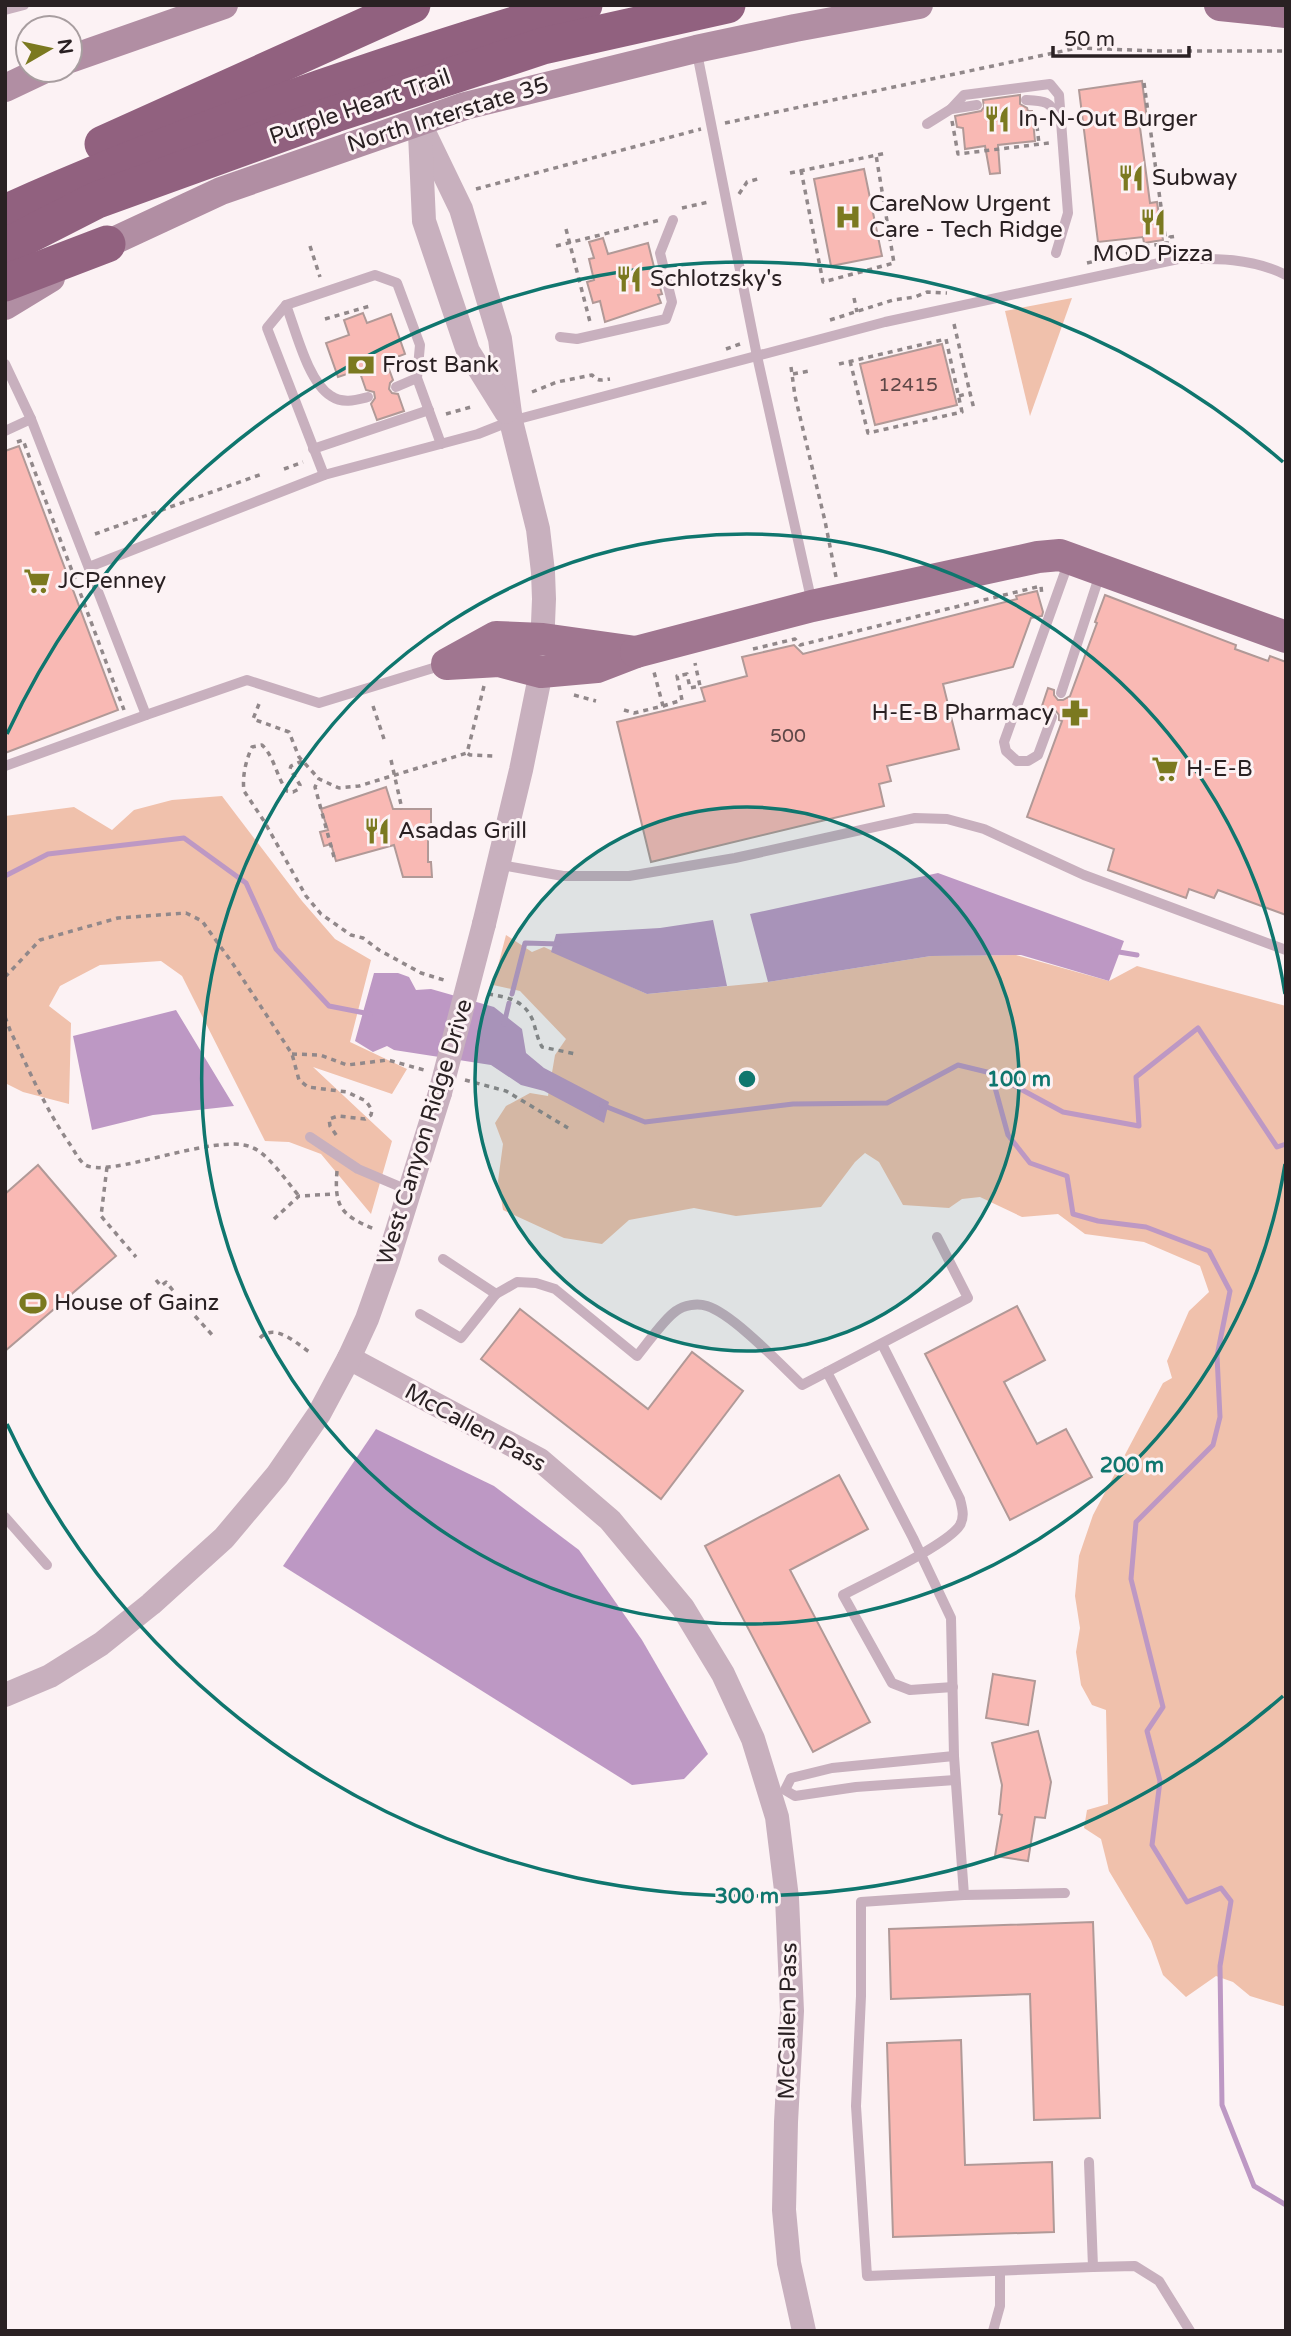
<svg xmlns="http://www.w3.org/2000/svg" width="1291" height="2336" font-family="'Varela Round',sans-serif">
	<rect width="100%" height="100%" fill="#fcf2f4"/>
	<g fill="#f0c1ac">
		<path d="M1072,298L1030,416L1005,311Z"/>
		<path d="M222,796L302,901L335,939L371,960L350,1042L407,1069L392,1094L313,1067L392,1141L371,1214L321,1154L289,1142L265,1141L182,976L161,961L100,965L60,986L49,1006L71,1023L69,1104L23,1092L5,1083V816L74,807L112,830L134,810L172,800Z"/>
		<path d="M506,935L532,952L544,947L647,994L768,982L931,956L1016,955L1109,981L1137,966L1286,1006V2005L1283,2006L1250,1996L1233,1982L1216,1976L1186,1997L1163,1975L1151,1941L1109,1871L1101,1839L1084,1828L1087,1810L1108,1804L1106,1710L1092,1705L1081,1685L1076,1652L1080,1628L1075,1596L1079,1556L1093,1515L1163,1383L1172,1378L1167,1361L1189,1311L1209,1292L1200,1266L1144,1242L1085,1234L1058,1214L1022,1217L980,1197L962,1199L949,1208L903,1205L879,1162L865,1153L855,1162L821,1207L736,1216L694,1208L629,1220L602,1244L564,1238L503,1210L498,1181L503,1144L495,1123L506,1106L530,1093L548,1096L555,1055L566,1039L520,991L493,985Z"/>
	</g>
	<g fill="#bd98c4">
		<path d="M938,873L1124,941L1109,981L1021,955L931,956L768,982L750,914Z"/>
		<path d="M713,920L727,986L647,994L551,952L556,934L660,928Z"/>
		<path d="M374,973H398L409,977L416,990L431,989L494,1007L522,1029L526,1053L544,1068L609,1102L604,1123L544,1091L521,1085L491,1065L394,1050L387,1046L373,1052L355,1041Z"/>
		<path d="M176,1010L234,1106L153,1115L92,1130L73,1036Z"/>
		<path d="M376,1429L494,1486L579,1550L642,1640L708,1754L684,1779L632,1785L283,1566Z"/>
	</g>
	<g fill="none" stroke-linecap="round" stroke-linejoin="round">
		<g stroke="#bd98c4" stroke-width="5">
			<path d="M5,876L48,854L184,838L246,883L276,949L329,1006L370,1014"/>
			<path d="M1113,951L1137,955"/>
			<path d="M512,994L525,943L559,944"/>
			<path d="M504,1024L509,1003"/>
			<path d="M991,1073L1008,1135L1030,1163L1067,1176L1073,1214L1098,1221L1146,1227L1209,1251L1230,1291L1217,1356L1220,1417L1213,1445L1136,1522L1131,1579L1163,1707L1147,1731L1160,1781L1152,1845L1187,1902L1221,1888L1231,1901L1220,1966L1222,2105L1254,2186L1286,2205"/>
			<path d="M602,1105L645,1122L793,1104L887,1103L958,1065L991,1073L1063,1112L1139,1126L1136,1077L1198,1028L1277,1147L1286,1144"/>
		</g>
	</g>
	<g fill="#f9b9b4" stroke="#b19997" stroke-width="2">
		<path d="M1142,81L1147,119L1139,120L1150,203L1157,202L1163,240L1144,243L1143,237L1098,242L1079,90Z"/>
		<path d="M1020,95V104L1027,108L1028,111H1032L1035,141L998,145L1000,173L990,174L985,146L965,149L963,128L957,127L955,116L981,111L984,107L983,100Z"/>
		<path d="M864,169L882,256L831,266L814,179Z"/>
		<path d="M603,238L608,254L648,243L654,267L661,272L658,281L662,294L658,295L661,303L605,322L600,301L593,303L587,282L594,280L589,259L594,258L589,242Z"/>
		<path d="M363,313L367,323L391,314L405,354L386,361L393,380L390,383L389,389L392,393L398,394L404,411L377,420L371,404L375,398L374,392L366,390L359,370L338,377L326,343L349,335L344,320Z"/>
		<path d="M942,344L957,405L875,425L860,364Z"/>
		<path d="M19,446L118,710L5,753V451Z"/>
		<path d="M1037,591L1043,612L1042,616L1031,618L1013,667L943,684L959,749L887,766L891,781L879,784L884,806L651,862L617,722L705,701L701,688L747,676L742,657L794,645L803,654L1017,599L1016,596Z"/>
		<path d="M1105,595L1236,645L1235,649L1268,661L1270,656L1286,662V915L1218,890L1214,898L1189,889L1186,898L1108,870L1114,849L1027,817L1062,721L1059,720V715L1055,710H1050L1045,714L1040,712L1048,688L1054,690V695L1058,700H1063L1070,696L1097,623L1095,622Z"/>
		<path d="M386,787L393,809H431V833H428V862H431L432,877H403L394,845L336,861L331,844L324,846L320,832L328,830L321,809Z"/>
		<path d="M38,1165L116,1256L5,1351V1194Z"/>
		<path d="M1017,1306L1045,1360L1004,1382L1037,1444L1066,1429L1092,1477L1010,1520L925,1354Z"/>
		<path d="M520,1309L648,1409L692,1352L743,1391L661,1499L481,1359Z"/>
		<path d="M839,1475L868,1529L790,1570L870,1722L813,1752L705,1546Z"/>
		<path d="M993,1674L1035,1681L1028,1725L986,1718Z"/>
		<path d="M1038,1731L1051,1782L1045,1818L1035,1817L1028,1861L995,1856L1002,1815L999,1814L1002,1785L992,1743Z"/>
		<path d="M1093,1922L1100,2118L1034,2120L1030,1994L891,1999L889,1929Z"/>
		<path d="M961,2040L965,2165L1052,2162L1054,2232L893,2237L887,2043Z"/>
	</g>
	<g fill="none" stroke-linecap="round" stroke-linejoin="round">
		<g stroke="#91888a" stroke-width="3.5" stroke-dasharray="5 5" stroke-linecap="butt">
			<path d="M1144,83L1166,243"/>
			<path d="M952,121L958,154L1049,143"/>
			<path d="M725,123L1077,48L1158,51H1286"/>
			<path d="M1037,126L1039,144"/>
			<path d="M801,170L823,282L894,263L876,155"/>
			<path d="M790,173L887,153"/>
			<path d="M476,189L701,129"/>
			<path d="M739,194L747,182L761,178"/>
			<path d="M682,208L709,202"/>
			<path d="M566,229L590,322"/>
			<path d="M310,246L320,277"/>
			<path d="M556,246L660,220"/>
			<path d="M1126,254L1141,247L1169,243L1170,237L1177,236"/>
			<path d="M1087,263L1108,258"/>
			<path d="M854,298L857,312"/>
			<path d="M325,319L370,306"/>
			<path d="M830,320L893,300L915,297L927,292L947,293"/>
			<path d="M954,324L970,393"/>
			<path d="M726,349L740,344"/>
			<path d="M839,364L946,339L962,412L868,433L850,361"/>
			<path d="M791,367L795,396L825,521L836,577"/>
			<path d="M793,374L809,371"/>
			<path d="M532,392L557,382L592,375C598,382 602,380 610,379"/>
			<path d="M959,396L970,393L974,409"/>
			<path d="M446,414L471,407"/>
			<path d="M17,442L23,440L124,710"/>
			<path d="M284,469L303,462"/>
			<path d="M95,534L262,474"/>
			<path d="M753,649L795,639L800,645L1041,586L1042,596"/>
			<path d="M484,686L467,753L470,755L493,756"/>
			<path d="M574,695L596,701"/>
			<path d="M259,704L253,719L289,732L299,757L319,779"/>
			<path d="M373,706L384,739"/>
			<path d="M663,706L682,700L677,676L687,674L690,688L700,686L695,663"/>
			<path d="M624,710L634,713L663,706L654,672"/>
			<path d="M391,760L402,809"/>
			<path d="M302,761L291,766L290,769L300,785L299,789L293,792L287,791C277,778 274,756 262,745L252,747C246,760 242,776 244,791L264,821L306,896L321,914L351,935L363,938L379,950L421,973L447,981"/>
			<path d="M334,857L315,787L319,779L339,788L359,786L467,753"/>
			<path d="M5,977L40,940L118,918L186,913L202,921L233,964L292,1054L299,1080L308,1087L347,1092L366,1101L372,1110L371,1115L365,1119L338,1116L329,1119L330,1126L339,1139"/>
			<path d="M488,994C507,997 525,1000 533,1021C536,1030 537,1038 542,1047L576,1054"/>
			<path d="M5,1017L10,1030C28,1068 45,1108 69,1143C74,1150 78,1159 84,1164C105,1181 215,1132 251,1147C268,1153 287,1182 299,1196"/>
			<path d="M292,1054L320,1055L347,1065L388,1060L424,1070"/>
			<path d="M465,1080L506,1091L568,1128"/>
			<path d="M107,1167L101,1216L136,1257"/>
			<path d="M337,1171C334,1207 341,1215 374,1229"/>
			<path d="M274,1219L299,1196L335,1194"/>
			<path d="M156,1280L161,1286L166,1282L175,1293"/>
			<path d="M195,1316L215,1338"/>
			<path d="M260,1338C275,1322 297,1344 311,1353"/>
		</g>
		<g stroke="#c8b0be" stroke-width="10">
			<path d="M5,10L24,5"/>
			<path d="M697,53L757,356L812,603"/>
			<path d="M1026,100C1046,101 1049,101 1059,118"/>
			<path d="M951,109L977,105"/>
			<path d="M927,124L951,109L964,95L1050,84L1059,95L1068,213L1056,253"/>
			<path d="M663,265L660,253L673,220"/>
			<path d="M286,305C296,331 308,382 331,396C343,404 356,400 368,397"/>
			<path d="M560,337L577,339L666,319L672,302L666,278"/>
			<path d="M5,364L31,419L146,715L247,680L319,703L443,665"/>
			<path d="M396,387L417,378"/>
			<path d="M5,431L31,419"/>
			<path d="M313,449L429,410"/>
			<path d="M324,475L267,328L286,305L375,275L397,283L420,345L417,378L441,444"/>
			<path d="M89,567L324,475L478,434L511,421L885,322L1178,259C1215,258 1252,258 1286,275"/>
			<path d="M1061,693L1100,574"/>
			<path d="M1052,717L1038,755L1028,761H1017L1006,751L1004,742L1069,561"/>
			<path d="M5,766L146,715"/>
			<path d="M501,865L563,876H629L735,858L915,818L947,819L984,829L1084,875L1286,950"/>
			<path d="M310,1137L358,1169L410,1191"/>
			<path d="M937,1237L968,1298L827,1372L913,1538L951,1618L954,1756L964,1895L861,1902V1996L856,2106L867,2276L1093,2267L1089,2162"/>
			<path d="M443,1259L496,1294"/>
			<path d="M420,1314L461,1338L496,1294L517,1282L536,1283L555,1289L637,1356C647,1344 664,1319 676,1311C684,1305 697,1303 707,1306C733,1314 781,1365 802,1385L827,1372"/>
			<path d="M882,1344L960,1499C962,1508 965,1516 960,1525C948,1545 867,1582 843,1595L892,1683L910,1690L953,1687"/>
			<path d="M5,1517L47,1565"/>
			<path d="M954,1756L832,1768L791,1778L785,1790L795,1796L856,1787L955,1780"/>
			<path d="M964,1895L1065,1893"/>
			<path d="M1093,2267L1135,2266L1159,2281L1190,2331"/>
			<path d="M993,2331L1000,2306V2271"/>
		</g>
		<g stroke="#c8b0be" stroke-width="24">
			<path d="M419,122L461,209L500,339L511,421L538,529L543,572L544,599L541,672L521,770L484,924"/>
			<path d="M420,134L424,221L468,351L506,412"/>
			<path d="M349,1358L540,1460L610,1520L683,1608L723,1674L753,1739L777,1817L787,1898L792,2011L786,2122L784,2210L789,2263L804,2331"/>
			<path d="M5,1695L50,1676L101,1644L151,1604L224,1538L277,1475L319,1414L349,1358L367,1319L388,1260L440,1093"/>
		</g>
		<g stroke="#b18ea3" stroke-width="28">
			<path d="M70,59L224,5"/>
			<path d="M5,88L43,70"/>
			<path d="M92,253L107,244L221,191L465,106L696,49L795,28L919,5"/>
			<path d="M5,306L51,278"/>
		</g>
		<g stroke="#a07690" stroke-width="32">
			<path d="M1220,5L1286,12"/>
			<path d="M496,637L543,639L636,652L597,667L541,672L499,661L447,664Z"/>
			<path d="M636,652L812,606L1038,557L1060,555L1286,637"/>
		</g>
		<g stroke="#91617f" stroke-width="37">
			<path d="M103,144L412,5"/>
			<path d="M5,213C109,166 214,126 321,88C408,58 495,29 584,5"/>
			<path d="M5,247L97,200L335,114L543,46L727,5"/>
			<path d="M5,283L107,244"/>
		</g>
		<path stroke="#c8b0be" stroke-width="24" d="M440,1093L484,924"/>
	</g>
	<circle cx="747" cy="1079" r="272" fill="#0f766e" fill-opacity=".12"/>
	<g fill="none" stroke="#0f766e" stroke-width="3.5">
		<circle cx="747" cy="1079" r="272"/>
		<path d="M1285 1164A545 545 0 1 1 1285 994"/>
		<path d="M1283 1696A817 817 0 0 1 7 1424M7 734A817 817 0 0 1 1283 462"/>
	</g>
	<defs>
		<g id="restaurant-bare" transform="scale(2.1)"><path d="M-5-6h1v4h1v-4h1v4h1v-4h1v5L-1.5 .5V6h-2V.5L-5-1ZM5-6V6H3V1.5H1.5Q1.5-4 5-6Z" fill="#7b7920" stroke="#fcf2f4" stroke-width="2.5" paint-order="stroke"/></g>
		<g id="hospital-bare" transform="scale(2.1)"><path d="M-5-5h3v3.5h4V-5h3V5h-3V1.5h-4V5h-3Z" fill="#7b7920" stroke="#fcf2f4" stroke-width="2.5" paint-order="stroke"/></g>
		<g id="bank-bare" transform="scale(2.1)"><path d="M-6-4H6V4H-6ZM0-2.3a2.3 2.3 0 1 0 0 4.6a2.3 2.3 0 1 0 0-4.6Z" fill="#7b7920" stroke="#fcf2f4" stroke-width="2.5" paint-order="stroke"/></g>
		<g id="supermarket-bare" transform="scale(2.1)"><path d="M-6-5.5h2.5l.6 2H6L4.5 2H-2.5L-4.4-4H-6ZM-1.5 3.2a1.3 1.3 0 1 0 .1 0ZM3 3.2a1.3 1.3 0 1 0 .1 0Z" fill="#7b7920" stroke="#fcf2f4" stroke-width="2.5" paint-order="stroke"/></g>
		<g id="pharmacy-bare" transform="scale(2.1)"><path d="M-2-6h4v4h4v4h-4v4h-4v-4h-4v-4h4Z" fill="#7b7920" stroke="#fcf2f4" stroke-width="2.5" paint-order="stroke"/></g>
		<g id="stadium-bare" transform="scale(2.1)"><path d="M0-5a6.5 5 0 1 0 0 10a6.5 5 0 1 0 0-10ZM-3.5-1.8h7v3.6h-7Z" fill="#7b7920" stroke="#fcf2f4" stroke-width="2.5" paint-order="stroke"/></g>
	</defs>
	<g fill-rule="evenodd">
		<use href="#restaurant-bare" x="997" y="119"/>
		<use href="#restaurant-bare" x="1131" y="178"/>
		<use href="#hospital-bare" x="848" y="217"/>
		<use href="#restaurant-bare" x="1153" y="222"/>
		<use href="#restaurant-bare" x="629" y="279"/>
		<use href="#bank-bare" x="361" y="365"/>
		<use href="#supermarket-bare" x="37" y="581"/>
		<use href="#pharmacy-bare" x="1075" y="713"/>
		<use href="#supermarket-bare" x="1165" y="769"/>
		<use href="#restaurant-bare" x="377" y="831"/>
		<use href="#stadium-bare" x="33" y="1303"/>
	</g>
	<g text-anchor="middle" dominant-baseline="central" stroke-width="6" stroke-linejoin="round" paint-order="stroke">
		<g font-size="19" fill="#5e4747">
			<text x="908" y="385">12415</text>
			<text x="788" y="736">500</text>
		</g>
		<g font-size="23" fill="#2a2123" stroke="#fcf2f4">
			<text transform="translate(360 107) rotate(-19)">Purple Heart Trail</text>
			<text transform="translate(448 115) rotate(-17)">North Interstate 35</text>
			<text transform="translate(425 1132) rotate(-73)">West Canyon Ridge Drive</text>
			<text transform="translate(475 1428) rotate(29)">McCallen Pass</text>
			<text transform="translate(788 2021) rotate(-89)">McCallen Pass</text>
		</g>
		<g font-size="23" fill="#2a2123" stroke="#fcf2f4" text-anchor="start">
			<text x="1018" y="119">In-N-Out Burger</text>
			<text x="1152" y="178">Subway</text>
			<text x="869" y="204">CareNow Urgent<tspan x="869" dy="26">Care - Tech Ridge</tspan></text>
			<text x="1153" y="254" text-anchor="middle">MOD Pizza</text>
			<text x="650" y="279">Schlotzsky's</text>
			<text x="382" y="365">Frost Bank</text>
			<text x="58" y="581">JCPenney</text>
			<text x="1054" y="713" text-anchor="end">H-E-B Pharmacy</text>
			<text x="1186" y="769">H-E-B</text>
			<text x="398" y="831">Asadas Grill</text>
			<text x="54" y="1303">House of Gainz</text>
		</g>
	</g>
	<circle cx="747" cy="1079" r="10" fill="#0f766e" stroke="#fcf2f4" stroke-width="3.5"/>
	<g font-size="21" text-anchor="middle" font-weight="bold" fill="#0f766e" stroke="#fcf2f4" stroke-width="6" stroke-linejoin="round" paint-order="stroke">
		<text x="1019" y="1086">100 m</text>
		<text x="1132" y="1472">200 m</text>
		<text x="747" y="1903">300 m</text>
	</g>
	<rect width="1291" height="2336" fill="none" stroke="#2a2123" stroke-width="14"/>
	<g transform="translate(49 49) rotate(81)"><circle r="33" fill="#fcf2f4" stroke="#a89ea0" stroke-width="2"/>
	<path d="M0-5L12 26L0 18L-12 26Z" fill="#7b7920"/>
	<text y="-10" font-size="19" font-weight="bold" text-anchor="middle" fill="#2a2123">N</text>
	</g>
	<path d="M1053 46v10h136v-10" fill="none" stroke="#2a2123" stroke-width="3.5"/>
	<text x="1064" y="46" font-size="21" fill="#2a2123" stroke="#fcf2f4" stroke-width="5" paint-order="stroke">50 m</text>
</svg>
